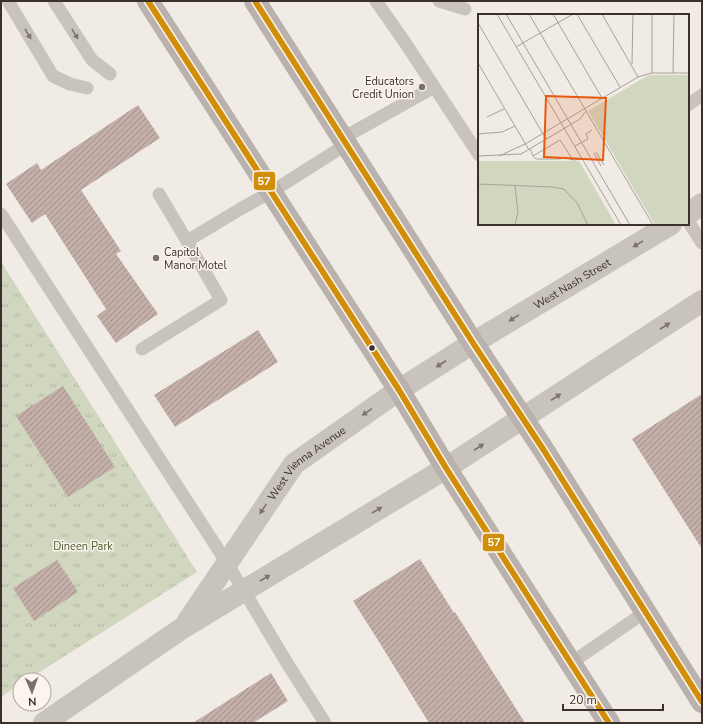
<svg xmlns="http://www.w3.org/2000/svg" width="703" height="724" font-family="'Nunito Sans',sans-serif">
	<defs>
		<pattern id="park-tufts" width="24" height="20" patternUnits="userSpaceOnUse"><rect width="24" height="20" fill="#d1d6bf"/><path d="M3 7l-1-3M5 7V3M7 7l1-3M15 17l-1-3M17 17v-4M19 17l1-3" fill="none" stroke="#b4b8a4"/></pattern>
		<pattern id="building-hatch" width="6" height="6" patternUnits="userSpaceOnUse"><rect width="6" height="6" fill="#c3afa7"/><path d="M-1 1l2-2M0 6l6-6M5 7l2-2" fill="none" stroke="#a08f88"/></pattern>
	</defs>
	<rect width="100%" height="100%" fill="#f0ebe5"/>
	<path fill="url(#park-tufts)" d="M1,262L197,572L27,680H20V684L1,697Z"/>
	<g fill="url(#building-hatch)">
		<path d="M138,105L160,138L81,190L121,251L116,254L158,314L116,343L97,316L106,309L45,214L32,223L6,184L37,163L41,170Z"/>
		<path d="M258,330L278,362L175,427L154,395Z"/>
		<path d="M63,386L115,467L68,497L16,416Z"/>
		<path d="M702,394V549L632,439Z"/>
		<path d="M420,559L454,613L455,612L525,723H429L376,637L353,601Z"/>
		<path d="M57,560L78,592L34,621L13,588Z"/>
		<path d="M271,673L288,701L253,723H193Z"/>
	</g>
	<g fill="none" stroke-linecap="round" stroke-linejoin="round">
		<g stroke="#c9c3be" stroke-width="13">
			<path d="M8,1L53,76L70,84L87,88"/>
			<path d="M54,1L92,60L110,74"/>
			<path d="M376,1L404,41L479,155"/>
			<path d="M439,1L465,9"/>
			<path d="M688,105L702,95"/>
			<path d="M343,138L434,87"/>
			<path d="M159,194L187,241"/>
			<path d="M1,214L227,563L244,591L287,663L325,723"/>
			<path d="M688,221L702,243"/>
			<path d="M142,349L221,300L187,241L242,208L271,192L347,144"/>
			<path d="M571,663L645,612"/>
		</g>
		<g stroke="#c9c3be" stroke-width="22">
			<path d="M688,214L702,204"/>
			<path id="s1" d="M188,621L294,464L399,390L473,343L671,224"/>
			<path d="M44,723L184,627L446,468L702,301"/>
		</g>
		<g stroke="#b8b1ad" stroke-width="22">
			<path d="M148,1L399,390L446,468L609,723"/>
			<path d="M255,1L473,343L543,449L702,702"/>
		</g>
		<g stroke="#fbf5ee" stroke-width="9">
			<g id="bus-1">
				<path d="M148,1L399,390L446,468L609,723"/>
				<path d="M255,1L473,343L543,449L702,702"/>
			</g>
		</g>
		<use href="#bus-1" stroke="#d18e09" stroke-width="6"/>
	</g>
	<defs><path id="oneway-solid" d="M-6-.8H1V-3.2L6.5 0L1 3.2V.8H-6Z"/></defs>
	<g fill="#7b726d">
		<use href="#oneway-solid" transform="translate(28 34) rotate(59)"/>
		<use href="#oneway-solid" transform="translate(75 34) rotate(58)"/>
		<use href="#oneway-solid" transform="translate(638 244) rotate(149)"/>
		<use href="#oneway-solid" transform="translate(514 318) rotate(148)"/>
		<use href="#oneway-solid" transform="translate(665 326) rotate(-33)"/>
		<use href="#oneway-solid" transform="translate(441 364) rotate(147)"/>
		<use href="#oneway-solid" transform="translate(556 397) rotate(-33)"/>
		<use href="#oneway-solid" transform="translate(367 412) rotate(145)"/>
		<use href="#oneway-solid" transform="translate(479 447) rotate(-33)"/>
		<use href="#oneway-solid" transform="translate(263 509) rotate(124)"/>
		<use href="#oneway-solid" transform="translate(377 510) rotate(-31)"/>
		<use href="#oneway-solid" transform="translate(265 578) rotate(-31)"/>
	</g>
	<g fill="#7a716c" stroke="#fbf5ee" stroke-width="1.5">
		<circle cx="422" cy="87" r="4"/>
		<circle cx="156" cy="258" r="4"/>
	</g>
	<circle fill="#3b302b" stroke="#fbf5ee" stroke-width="1.5" cx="372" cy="348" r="3.5"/>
	<g text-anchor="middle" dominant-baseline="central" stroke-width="3" stroke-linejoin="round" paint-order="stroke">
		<g font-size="11" fill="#3b302b" stroke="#fbf5ee" text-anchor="end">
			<text x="414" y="81">Educators<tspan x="414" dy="13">Credit Union</tspan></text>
			<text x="164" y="252" text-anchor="start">Capitol<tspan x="164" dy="13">Manor Motel</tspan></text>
		</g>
		<g font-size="11" fill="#3b302b" stroke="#fbf5ee">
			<text stroke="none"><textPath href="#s1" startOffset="521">West Nash Street</textPath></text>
			<text stroke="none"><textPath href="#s1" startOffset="199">West Vienna Avenue</textPath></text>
		</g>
		<g font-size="11" fill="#4a5a2e" stroke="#fbf5ee">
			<text x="83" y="546">Dineen Park</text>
		</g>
	</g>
	<g transform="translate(478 14)">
		<rect width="211" height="211" fill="#f0ebe5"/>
		<path d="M0,147H101L138,211H0Z" fill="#d1d6bf"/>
		<path d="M171,61H211V211H177L110,97Z" fill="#d1d6bf"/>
		<path d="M211,75V124H210L205,92L206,78ZM130 124a7 7 0 1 1 14 0a7 7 0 1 1-14 0Z" fill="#d1d6bf"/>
		<path fill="none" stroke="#a8a09b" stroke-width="1" d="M19,0L143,211M28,0L152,211M51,0L175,211M75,0L124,84M99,0L142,73M124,0L160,63M0,9L68,125M38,33L95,0M0,49L51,136M154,50L155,0M174,59V0M195,59L196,0M9,103L26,95M0,120L24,118L37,112M97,132L110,125L108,120L114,116M52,135L55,142L82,126L95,146M118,138L126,151M116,139L123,152M0,142L43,140L102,105L108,97M21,142L47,130L160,63L174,59H211M55,142L58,145H83M86,143L95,146L104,145M0,170L74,173L86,175L99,189L110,211M37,211L40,198L37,172"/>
		<path fill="#e8590c" fill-opacity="0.15" stroke="#e8590c" stroke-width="2" d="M68,82L128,84L125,146L66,143Z"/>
		<rect width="211" height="211" fill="none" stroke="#3b302b" stroke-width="2"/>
	</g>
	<g stroke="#fbf5ee" stroke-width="1.5">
		<rect x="253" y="171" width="23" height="20" rx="4" fill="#d18e09"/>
		<rect x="482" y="533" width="23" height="19" rx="4" fill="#d18e09"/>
	</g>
	<g font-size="11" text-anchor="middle" font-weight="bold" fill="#fff">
		<text x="264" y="185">57</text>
		<text x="494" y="546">57</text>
	</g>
	<rect width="703" height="724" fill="none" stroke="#3b302b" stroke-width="4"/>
	<g transform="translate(32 692) rotate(178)"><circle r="19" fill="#fbf5ee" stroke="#aea6a0"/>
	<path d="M0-3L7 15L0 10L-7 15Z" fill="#7a716c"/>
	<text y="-6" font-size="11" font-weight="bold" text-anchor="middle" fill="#3b302b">N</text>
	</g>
	<path d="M563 704v6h100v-6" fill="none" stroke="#3b302b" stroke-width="2"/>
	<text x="569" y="704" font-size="12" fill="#3b302b" stroke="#fbf5ee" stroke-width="3" paint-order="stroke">20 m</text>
</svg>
